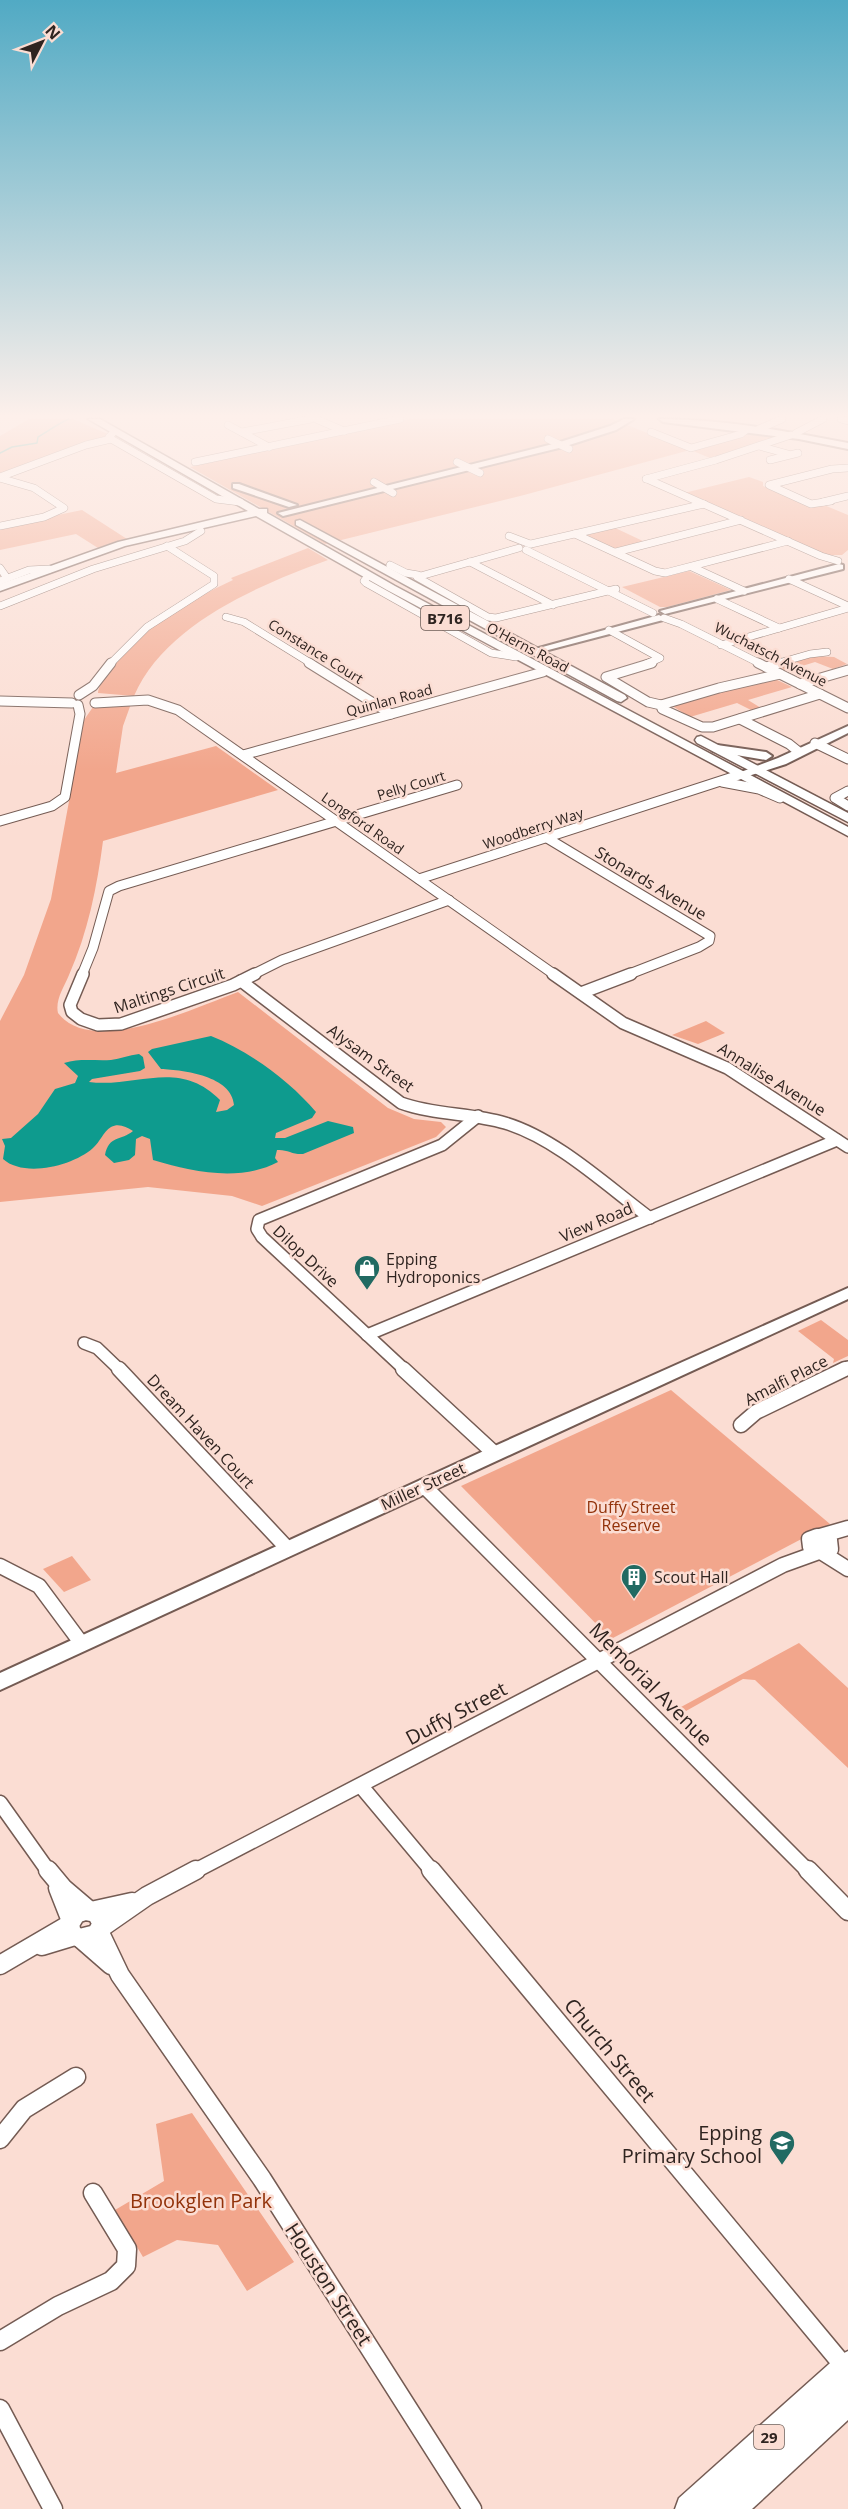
<svg xmlns="http://www.w3.org/2000/svg" width="848" height="2509" font-family="'Open Sans',sans-serif">
	<rect width="100%" height="100%" fill="#fbddd3"/>
	<g fill="#f2a68c">
		<path d="M29,419H73L110,435L0,475V436Z"/>
		<path d="M410,419H612L690,450L524,495L325,544L190,467Z"/>
		<path d="M747,432L780,436L710,458L693,451Z"/>
		<path d="M749,477L763,482V486L807,505H824L848,515V550L842,555H824L684,493Z"/>
		<path d="M82,510L127,539L98,548L76,534L0,550V527Z"/>
		<path d="M611,526L645,542L613,549L584,535Z"/>
		<path d="M308,548L328,560C259,585 165,624 134,696L98,693C98,686 104,680 108,674C138,630 186,602 233,580L231,578Z"/>
		<path d="M689,571L731,590L667,607H660L622,587Z"/>
		<path d="M814,656L834,657L847,664L833,669L815,662L786,671L780,667Z"/>
		<path d="M773,678L792,687L748,700L761,708L751,710L737,703L690,717L669,704Z"/>
		<path d="M132,701L123,726L116,773L216,746L278,790L103,841C97,887 88,932 69,975C64,987 55,1000 58,1013C92,1058 196,1007 238,992L388,1108L414,1119L441,1122L446,1127L436,1137L262,1206L232,1196L148,1187L0,1202V1021L24,975L51,899L84,720L93,707Z"/>
		<path d="M706,1021L725,1033L698,1044L672,1035Z"/>
		<path d="M821,1320L848,1340V1356L833,1363L834,1359L798,1331Z"/>
		<path d="M671,1390L830,1524L611,1639L461,1486Z"/>
		<path d="M72,1556L91,1580L64,1592L43,1569Z"/>
		<path d="M799,1643L848,1688V1768L755,1680L743,1679L686,1711L681,1707Z"/>
		<path d="M192,2113L294,2262L247,2291L218,2245L177,2240L143,2257L115,2210L164,2181L156,2124Z"/>
	</g>
	<path fill="#0e9b8e" d="M211,1036C249,1051 290,1081 316,1112L312,1118L276,1133L275,1138H285L328,1121L353,1127L354,1133L303,1154C293,1155 287,1149 277,1150L275,1158L278,1162C240,1182 192,1172 153,1160L150,1139L142,1136L136,1139L135,1155L129,1160L114,1163L105,1155C109,1135 121,1141 133,1131C126,1127 119,1123 111,1127C103,1132 100,1142 93,1148C73,1166 24,1178 3,1159L5,1146L2,1139L11,1138L38,1114L55,1089L75,1083L78,1076L64,1063C80,1058 94,1061 111,1060C120,1059 129,1055 139,1054L143,1057L145,1068L140,1071L92,1079L89,1082C137,1088 179,1058 220,1100L216,1112L227,1110L234,1105C232,1076 184,1070 161,1069L148,1052L152,1049Z"/>
	<g fill="none" stroke-linecap="round" stroke-linejoin="round">
		<path stroke="#0e9b8e" stroke-width="1.5" d="M0,453L12,447L37,443L38,437C49,431 57,424 69,419"/>
		<g stroke="#745b53" stroke-width="8">
			<g id="street-far4">
				<path d="M316,419L344,431"/>
				<path d="M841,419L848,421"/>
				<path d="M228,425L269,447"/>
				<path d="M759,429L782,419"/>
				<path d="M242,432L311,419"/>
				<path d="M651,432L691,448L741,434L746,430"/>
				<path d="M796,433L823,419"/>
				<path d="M111,439L216,499L240,502"/>
				<path d="M548,439L569,449"/>
				<path d="M759,446L788,454"/>
				<path d="M770,460L798,453"/>
				<path d="M195,462L400,419"/>
				<path d="M457,462L480,473"/>
				<path d="M0,477L86,445L111,439L109,437L112,434"/>
				<path d="M0,478L34,488L64,508L44,517L0,526"/>
				<path d="M646,479L716,460L791,435"/>
				<path d="M647,479L821,556L838,561"/>
				<path d="M374,482L393,493"/>
				<path d="M831,501L811,504L769,485L832,469L848,468"/>
				<path d="M823,502L848,496"/>
				<path d="M575,534L655,571L665,573L788,541"/>
				<path d="M509,536L530,544"/>
				<path d="M531,544L704,504"/>
				<path d="M519,548L417,577L488,617L496,618L616,589"/>
				<path d="M526,550L653,613"/>
				<path d="M616,552L741,520"/>
				<path d="M470,562L553,605"/>
				<path d="M390,565L406,573L418,575"/>
				<path d="M692,567L744,591"/>
				<path d="M0,568L7,578"/>
				<path d="M368,576L364,581L366,583L491,653L516,657"/>
				<path d="M789,579L848,606"/>
				<path d="M0,581L29,570L49,569"/>
				<path d="M717,599L779,628"/>
				<path d="M0,606L93,569L185,541L201,531"/>
				<path d="M226,617L244,622L312,664"/>
				<path d="M664,618L681,624L761,664"/>
				<path d="M609,630L660,658L646,664"/>
				<path d="M721,645L848,608"/>
				<path d="M110,664L147,627L214,584V576L167,546"/>
				<path d="M775,664L810,654L827,652"/>
			</g>
		</g>
		<g stroke="#745b53" stroke-width="11">
			<g id="street-far3">
				<path d="M309,663L391,714"/>
				<path d="M652,663L606,677L648,702L661,705L662,709L702,727H713L820,694"/>
				<path d="M758,663L848,708"/>
				<path d="M766,667L780,663"/>
				<path d="M800,684L848,670"/>
				<path d="M79,695L93,686L111,663"/>
				<path d="M0,701L72,703"/>
				<path d="M95,703L148,700L178,710L555,975"/>
				<path d="M661,705L719,688L780,674"/>
				<path d="M740,719L789,744L799,752"/>
				<path d="M815,743L848,759"/>
				<path d="M243,755L543,672"/>
				<path d="M722,782L759,789L780,798"/>
				<path d="M848,791L835,798L848,806"/>
				<path d="M0,821L52,806L65,797L80,714L78,705"/>
				<path d="M547,838L710,936L709,941L699,947L627,975"/>
				<path d="M419,879L739,775"/>
				<path d="M82,975L93,948L109,891L119,886L457,785"/>
				<path d="M252,975L282,960L449,900"/>
			</g>
		</g>
		<g stroke="#745b53" stroke-width="14">
			<g id="street-far2">
				<path d="M83,974L70,1005L72,1012L81,1019L98,1025L121,1024L233,985L255,974"/>
				<path d="M553,974L623,1023L727,1068L848,1147"/>
				<path d="M241,981L401,1103C434,1115 471,1113 505,1123C556,1138 607,1186 650,1218"/>
				<path d="M581,993L631,974"/>
				<path d="M367,1335L837,1140"/>
				<path d="M84,1343L97,1348L120,1370"/>
				<path d="M405,1370L262,1237L257,1229L259,1220L442,1145L478,1116"/>
				<path d="M842,1370L848,1367"/>
			</g>
		</g>
		<g stroke="#745b53" stroke-width="17">
			<g id="street-far1">
				<path d="M119,1369L288,1549"/>
				<path d="M403,1369L494,1453"/>
				<path d="M741,1425L756,1412L845,1369"/>
				<path d="M424,1486L809,1872"/>
				<path d="M817,1536L830,1540L831,1549L821,1552L810,1547L809,1539Z"/>
				<path d="M820,1536L848,1528"/>
				<path d="M821,1552L848,1569"/>
				<path d="M0,1566L39,1586L82,1644"/>
				<path d="M361,1786L433,1872"/>
				<path d="M0,1803L49,1872"/>
				<path d="M193,1872L783,1565L819,1552"/>
			</g>
		</g>
		<g stroke="#745b53" stroke-width="21">
			<g id="street">
				<path d="M48,1870L63,1888L90,1911"/>
				<path d="M431,1870L848,2371"/>
				<path d="M808,1870L848,1911"/>
				<path d="M58,1888L71,1921"/>
				<path d="M85,1911L96,1913L102,1924L96,1934L80,1938L72,1934L70,1924L76,1914Z"/>
				<path d="M91,1911L132,1902"/>
				<path d="M101,1928L147,1896L196,1870"/>
				<path d="M99,1931L120,1975L262,2179L472,2509"/>
				<path d="M80,1938L111,1965"/>
				<path d="M42,1946L75,1936"/>
				<path d="M0,1965L70,1924"/>
				<path d="M0,2139L24,2109L76,2077"/>
				<path d="M0,2341L58,2306L111,2281L126,2266L127,2249L93,2193"/>
				<path d="M0,2409L53,2509"/>
			</g>
		</g>
		<g stroke="#745b53" stroke-width="4">
			<g id="secondary">
				<path d="M624,419H634L616,430L563,447L283,516L278,513L557,443L610,426Z"/>
				<path d="M659,419C722,419 786,431 848,443V449L799,439L663,422Z"/>
				<path d="M233,484H239L297,505L289,507L233,488Z"/>
				<path d="M839,564L843,565V569L665,614L660,611Z"/>
				<path d="M659,615L664,618L663,620L533,654L528,651Z"/>
				<path d="M848,726V733L786,764L739,779L733,775L778,758Z"/>
				<path d="M717,745L766,752L772,756L766,760L713,751L711,749Z"/>
				<path d="M848,1288V1299L0,1690V1673L488,1449Z"/>
			</g>
		</g>
		<g stroke="#745b53" stroke-width="3">
			<g id="primary">
				<path d="M88,419H100L259,509H267V513L395,586L848,827V836L387,590L256,516L125,546L0,591V584L118,542L248,511Z"/>
				<path d="M300,520L625,695L627,698L621,702L617,701L296,525V521Z"/>
				<path d="M701,736L848,813V822L697,743L695,740L697,737Z"/>
				<path d="M848,2351V2420L752,2509H675L679,2498L838,2356Z"/>
			</g>
		</g>
		<use href="#street-far4" stroke="#fff" stroke-width="7"/>
		<use href="#street-far3" stroke="#fff" stroke-width="9"/>
		<use href="#street-far2" stroke="#fff" stroke-width="11"/>
		<use href="#street-far1" stroke="#fff" stroke-width="14"/>
		<use href="#street" stroke="#fff" stroke-width="18"/>
		<use href="#secondary" fill="#fff" fill-rule="evenodd"/>
		<use href="#primary" fill="#fff" fill-rule="evenodd"/>
	</g>
	<linearGradient id="sky" x2="0" y2="1"><stop stop-color="#51aac4"/><stop offset="0.54" stop-color="#fdf0eb"/><stop offset="1" stop-color="#fdf0eb" stop-opacity="0"/></linearGradient>
	<rect width="848" height="770" fill="url(#sky)"/>
	<defs>
		<g id="shop-pin" transform="scale(1.35)"><path d="M0 17L-7.5 6A9.5 9.5 0 1 1 7.5 6Z" fill="#216a62" stroke="#fbddd3"/><path d="M-5-2.5h2.3a2.7 3.5 0 0 1 5.4 0H5L5.5 6h-11ZM-1.5-2.5h3a1.5 2.3 0 0 0-3 0Z" fill="#fff"/></g>
		<g id="building-pin" transform="scale(1.35)"><path d="M0 17L-7.5 6A9.5 9.5 0 1 1 7.5 6Z" fill="#216a62" stroke="#fbddd3"/><path d="M-4-6H4V6H1V3H-1V6H-4ZM-2.5-4.3h1.7v1.8h-1.7ZM.8-4.3h1.7v1.8H.8ZM-2.5-1h1.7V.8h-1.7ZM.8-1h1.7V.8H.8Z" fill="#fff"/></g>
		<g id="school-pin" transform="scale(1.35)"><path d="M0 17L-7.5 6A9.5 9.5 0 1 1 7.5 6Z" fill="#216a62" stroke="#fbddd3"/><path d="M0-5L7-2L0 1L-7-2ZM-4 1L0 2.5L4 1V4Q0 6-4 4Z" fill="#fff"/></g>
	</defs>
	<g fill-rule="evenodd">
		<use href="#shop-pin" x="367" y="1268"/>
		<use href="#building-pin" x="634" y="1577"/>
		<use href="#school-pin" x="782" y="2143"/>
	</g>
	<g text-anchor="middle" dominant-baseline="central" stroke-width="5" stroke-linejoin="round" paint-order="stroke">
		<g font-size="14" fill="#2f2420" stroke="#fbddd3">
			<text transform="translate(528 647) rotate(28)">O'Herns Road</text>
			<text transform="translate(316 651) rotate(32)">Constance Court</text>
			<text transform="translate(771 654) rotate(27)">Wuchatsch Avenue</text>
			<text transform="translate(389 700) rotate(-15)">Quinlan Road</text>
			<text transform="translate(411 785) rotate(-17)">Pelly Court</text>
			<text transform="translate(363 823) rotate(35)">Longford Road</text>
			<text transform="translate(533 828) rotate(-18)">Woodberry Way</text>
		</g>
		<g fill="#fbddd3" stroke="#6c5c56" stroke-width="1.5">
			<rect x="421" y="606" width="48" height="24" rx="4.5"/>
			<rect x="754" y="2425" width="30" height="24" rx="4.5"/>
		</g>
		<g font-size="15" font-weight="bold" fill="#2f2420">
			<text x="445" y="618">B716</text>
			<text x="769" y="2437">29</text>
		</g>
		<g font-size="16" fill="#2f2420" stroke="#fbddd3">
			<text transform="translate(651 883) rotate(31)">Stonards Avenue</text>
			<text transform="translate(169 990) rotate(-18)">Maltings Circuit</text>
			<text transform="translate(371 1058) rotate(36)">Alysam Street</text>
			<text transform="translate(772 1079) rotate(32)">Annalise Avenue</text>
			<text transform="translate(596 1222) rotate(-23)">View Road</text>
			<text transform="translate(306 1256) rotate(43)">Dilop Drive</text>
			<text transform="translate(786 1380) rotate(-27)">Amalfi Place</text>
			<text transform="translate(201 1431) rotate(47)">Dream Haven Court</text>
			<text transform="translate(423 1486) rotate(-25)">Miller Street</text>
		</g>
		<g font-size="16" fill="#2f2420" stroke="#fbddd3" text-anchor="start">
			<text x="386" y="1259">Epping<tspan x="386" dy="18">Hydroponics</tspan></text>
			<text x="654" y="1577">Scout Hall</text>
		</g>
		<g font-size="16" fill="#92320a" stroke="#fbddd3">
			<text x="631" y="1507">Duffy Street<tspan x="631" dy="18">Reserve</tspan></text>
		</g>
		<g font-size="20" fill="#2f2420" stroke="#fbddd3">
			<text transform="translate(651 1684) rotate(45)">Memorial Avenue</text>
			<text transform="translate(456 1713) rotate(-28)">Duffy Street</text>
			<text transform="translate(610 2050) rotate(50)">Church Street</text>
			<text transform="translate(329 2284) rotate(57)">Houston Street</text>
		</g>
		<g font-size="20" fill="#2f2420" stroke="#fbddd3" text-anchor="end">
			<text x="762" y="2132">Epping<tspan x="762" dy="23">Primary School</tspan></text>
		</g>
		<g font-size="20" fill="#92320a" stroke="#fbddd3">
			<text x="201" y="2200">Brookglen Park</text>
		</g>
	</g>
	<g transform="translate(42 42) rotate(48)" stroke="#fbddd3" stroke-width="4.5" paint-order="stroke">
	<path d="M0-4.5L10 22L0 15L-10 22Z" fill="#2f2420"/>
	<text y="-9" font-size="16" font-weight="bold" text-anchor="middle" fill="#2f2420">N</text>
	</g>
</svg>
